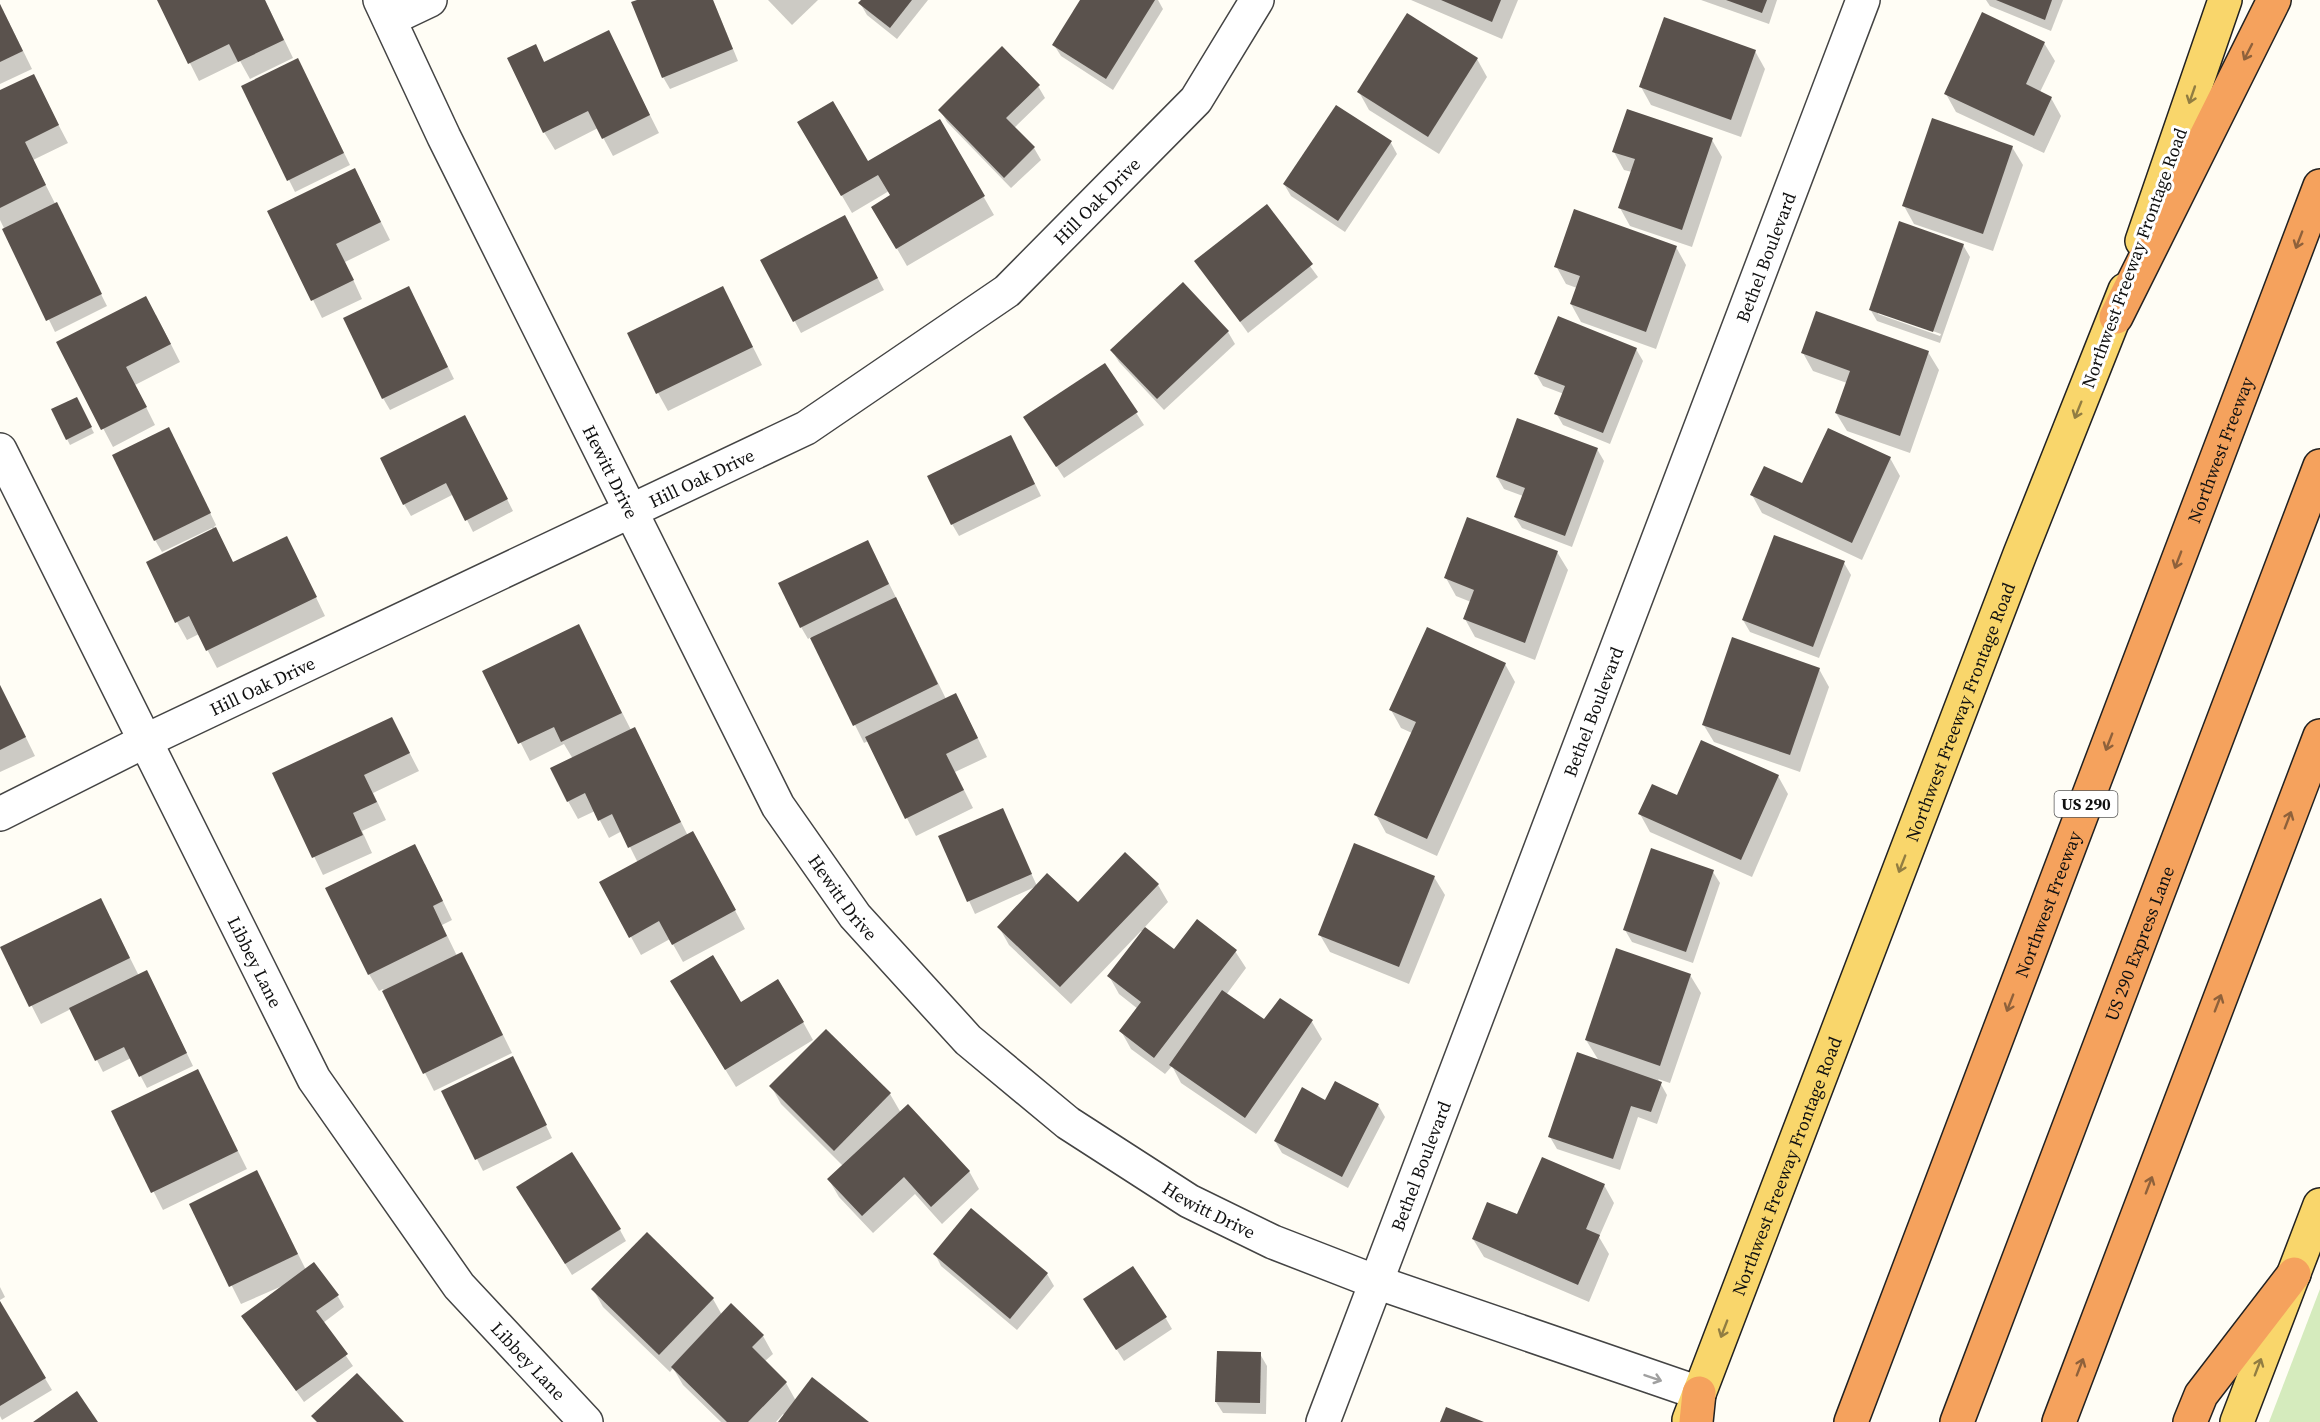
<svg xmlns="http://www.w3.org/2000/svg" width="2320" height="1422" font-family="'Source Serif 4',serif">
	<rect width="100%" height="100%" fill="#fffdf5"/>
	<path fill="#d5ebbd" d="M2320,1289V1422H2269Z"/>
	<g fill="#0003" fill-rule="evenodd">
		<path d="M158,0H265L293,58L250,79L240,61L199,81Z"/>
		<path d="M641,0H713L738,61L670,89L663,77Z"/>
		<path d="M768,0H818L792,25Z"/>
		<path d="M862,0H928L897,39L867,15L860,3Z"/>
		<path d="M1082,0H1158L1163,9L1113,90L1061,56L1054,45Z"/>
		<path d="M1411,0H1518L1502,39Z"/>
		<path d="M1701,0H1777L1769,24Z"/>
		<path d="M1986,0H2063L2051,31L1990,6Z"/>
		<path d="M0,4L32,69L0,84Z"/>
		<path d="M608,32L659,133L613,156L598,128L555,150L544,132L535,46L545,63Z"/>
		<path d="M2044,43L2055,61L2040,92L2051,98L2061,116L2044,153L1956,112L1946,94Z"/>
		<path d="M1755,51L1765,69L1741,137L1651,105L1641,87Z"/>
		<path d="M1477,59L1487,77L1439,154L1369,110L1359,92Z"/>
		<path d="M304,72L350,165L295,192L289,180Z"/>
		<path d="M33,76L68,143L33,160L107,306L55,332L0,220V92Z"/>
		<path d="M1038,86L1045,98L1014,128L1034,148L1041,160L1011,188L947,122L940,110Z"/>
		<path d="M940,121L994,215L907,266L873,207L892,196L889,191L852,213L799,122L868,163Z"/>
		<path d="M1712,140L1722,157L1692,247L1630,226L1620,208L1632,172L1624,170L1614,152Z"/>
		<path d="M1391,143L1397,154L1345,232L1291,196L1284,184Z"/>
		<path d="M2012,147L2023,165L1993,251L1914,224L1904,206Z"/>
		<path d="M364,188L390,240L345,262L362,299L322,318L269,212Z"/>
		<path d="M1266,206L1318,277L1248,333L1196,261Z"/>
		<path d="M851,228L884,290L801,333L762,260Z"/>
		<path d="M1963,245L1970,257L1940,343L1877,321L1870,309ZM1878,311L1941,334L1940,336L1878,314Z"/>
		<path d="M1676,247L1686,265L1656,349L1581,322L1571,304L1577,288L1566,284L1556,266Z"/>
		<path d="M723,288L762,365L668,411L658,393Z"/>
		<path d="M415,300L454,379L390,410L383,398Z"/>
		<path d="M156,315L180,362L135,385L155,425L113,447L58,343Z"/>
		<path d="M1228,332L1235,344L1164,410L1119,362L1112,351Z"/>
		<path d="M1636,349L1643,361L1610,444L1563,425L1556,413L1564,394L1543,386L1536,374Z"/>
		<path d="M1928,352L1939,370L1910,453L1847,431L1836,413L1847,383L1813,371L1803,353Z"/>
		<path d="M1105,365L1144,425L1064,478L1032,429Z"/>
		<path d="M79,404L94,433L70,445L67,439Z"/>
		<path d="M471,428L513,511L473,532L454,494L411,516L404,504Z"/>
		<path d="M175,441L216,525L214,527L233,563L296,556L325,616L217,668L199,634L187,640L177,622L213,530L212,528L162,552L155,540Z"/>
		<path d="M1018,449L1041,496L959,536L952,524Z"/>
		<path d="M1597,449L1604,461L1572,547L1522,528L1515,517L1523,496L1504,489L1497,477Z"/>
		<path d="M1890,458L1900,476L1862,560L1762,513L1752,495L1803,485Z"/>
		<path d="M1557,552L1568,570L1535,660L1475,637L1465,619L1471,602L1456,596L1446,578Z"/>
		<path d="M874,553L946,699L965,712L987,757L955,772L973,808L916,836L868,741L864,743L811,637L808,639L801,627Z"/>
		<path d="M1844,563L1851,575L1819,658L1750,632L1743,620Z"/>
		<path d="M578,626L631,730L644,747L688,836L703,851L745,929L683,962L670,939L641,955L631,937L638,863L622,831L609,838L595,811L578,819L568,801L573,759L564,744L530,761L484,671Z"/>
		<path d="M1505,664L1515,682L1437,856L1386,833L1376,815L1412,733L1401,728L1391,710Z"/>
		<path d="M1819,669L1829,687L1800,772L1714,742L1703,724Z"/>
		<path d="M0,685L35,756L0,772Z"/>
		<path d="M392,719L419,771L373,793L386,820L362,831L372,853L323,875L274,774Z"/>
		<path d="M1778,776L1788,794L1752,877L1650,832L1640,814L1677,797Z"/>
		<path d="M1002,810L1037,886L975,914L940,837Z"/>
		<path d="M425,864L452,920L442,925L457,956L462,954L472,972L512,1053L434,1091L383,989L379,991L369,974Z"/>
		<path d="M1713,872L1720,883L1693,963L1632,942L1625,930Z"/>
		<path d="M1434,877L1445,895L1409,984L1330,952L1320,935Z"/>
		<path d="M1158,885L1168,902L1144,928L1174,951H1235L1246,968L1226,995L1264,1021L1312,1022L1322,1039L1256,1134L1181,1083L1172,1066L1165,1074L1131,1049L1121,1031L1138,1009L1119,994L1109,976L1143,932L1141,931L1071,1004L1009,945L999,927Z"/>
		<path d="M101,900L139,976L153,984L193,1066L147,1088L131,1058L103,1072L71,1009L41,1024L2,948Z"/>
		<path d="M1690,975L1701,993L1670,1083L1658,1079L1667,1095L1657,1124L1638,1117L1620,1170L1557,1149L1550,1137L1599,1061L1586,1040Z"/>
		<path d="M682,999L741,1004L803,1022L813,1040L736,1087Z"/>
		<path d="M519,1070L552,1138L483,1171L443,1092Z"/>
		<path d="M771,1086L890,1094L901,1113L969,1171L979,1189L942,1224L915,1194L873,1233L839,1197L829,1180L843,1166L781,1104Z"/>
		<path d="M207,1089L247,1169L163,1210L113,1112Z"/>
		<path d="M1378,1105L1385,1117L1348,1188L1282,1153L1275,1141Z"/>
		<path d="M257,1172L306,1270L337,1295L344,1307L323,1323L353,1366L304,1402L243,1316L289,1283L241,1304L191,1205Z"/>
		<path d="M1604,1185L1614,1203L1599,1237L1609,1254L1589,1302L1484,1257L1473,1239L1518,1216Z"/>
		<path d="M525,1199L620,1230L626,1241L572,1275Z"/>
		<path d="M972,1210L1047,1274L1054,1286L1017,1330L941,1266L935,1254Z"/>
		<path d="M647,1234L713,1299L722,1315L763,1336L773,1354L765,1361L786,1383L796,1401L867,1422H780L785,1416L783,1414L776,1422H721L683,1385L673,1368L670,1372L603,1307L593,1289Z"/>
		<path d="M0,1287L5,1297L0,1300Z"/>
		<path d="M0,1304L52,1390L2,1420L0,1416Z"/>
		<path d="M1092,1311L1165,1317L1172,1329L1124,1361Z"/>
		<path d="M1260,1354L1267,1366L1266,1414L1223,1413L1216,1402Z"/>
	</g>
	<g fill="#5a524d">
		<path d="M157,0H265L284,40L238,62L229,44L188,64Z"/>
		<path d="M637,0H713L733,49L662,78L631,2Z"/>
		<path d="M861,0H912L890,28L858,3Z"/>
		<path d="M1080,0H1155L1106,79L1052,45Z"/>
		<path d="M1441,0H1501L1492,22Z"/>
		<path d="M1726,0H1767L1762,13Z"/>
		<path d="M1996,0H2052L2045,20Z"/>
		<path d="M0,4L23,51L0,62Z"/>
		<path d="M1982,12L2045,42L2026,84L2052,97L2034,136L1944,94Z"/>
		<path d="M1407,13L1478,58L1428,137L1357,92Z"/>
		<path d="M1664,17L1756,50L1731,120L1639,87Z"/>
		<path d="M609,30L650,115L602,139L588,111L543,133L507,58L536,44L544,62Z"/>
		<path d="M1002,46L1040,85L1006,118L1035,147L1004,178L938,110Z"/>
		<path d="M298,58L344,153L287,181L241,86Z"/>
		<path d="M34,74L59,125L25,142L46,185L0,208V90Z"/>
		<path d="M833,101L868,161L940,119L985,196L896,249L871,207L890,195L878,175L841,196L797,122Z"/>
		<path d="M1336,105L1392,141L1338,221L1283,184Z"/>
		<path d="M1627,109L1713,138L1682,230L1618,208L1635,159L1612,152Z"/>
		<path d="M1932,118L2013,146L1983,234L1902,206Z"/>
		<path d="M355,168L381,222L336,244L354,280L311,301L267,211Z"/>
		<path d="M57,202L102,294L46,321L2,229Z"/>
		<path d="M1267,204L1313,264L1240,322L1194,261Z"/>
		<path d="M1574,209L1677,246L1646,332L1570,304L1580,276L1554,267Z"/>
		<path d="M845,215L878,278L793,322L760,260Z"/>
		<path d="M1899,221L1964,244L1933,332L1869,310Z"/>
		<path d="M1183,282L1229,331L1157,399L1110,350Z"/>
		<path d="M409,286L448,367L382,399L343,318Z"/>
		<path d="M723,286L753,347L656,394L627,333Z"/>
		<path d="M146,296L171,344L126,367L147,407L101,430L56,342Z"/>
		<path d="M1816,311L1929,351L1900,436L1835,413L1850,371L1801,353Z"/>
		<path d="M1558,316L1637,348L1603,433L1554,414L1565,386L1534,374Z"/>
		<path d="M1105,363L1138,412L1056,467L1023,417Z"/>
		<path d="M77,397L92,427L66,440L51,409Z"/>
		<path d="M465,415L508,499L465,521L446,483L403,505L380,458Z"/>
		<path d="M1517,418L1598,448L1565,536L1514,517L1525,488L1496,477Z"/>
		<path d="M169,427L211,513L154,541L112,455Z"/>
		<path d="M1828,428L1891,457L1852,543L1750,495L1764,466L1802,483Z"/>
		<path d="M1011,435L1035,484L951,525L927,476Z"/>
		<path d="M1467,517L1558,551L1525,643L1463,619L1474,590L1444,578Z"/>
		<path d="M216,527L233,562L287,536L317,597L206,651L189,616L175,623L146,562Z"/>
		<path d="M1774,535L1845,561L1813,647L1742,620Z"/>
		<path d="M868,540L889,584L800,628L778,583Z"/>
		<path d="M896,597L938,684L853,726L810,638Z"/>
		<path d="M579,624L622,713L561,742L554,727L518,744L482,671Z"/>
		<path d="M1427,627L1506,663L1427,839L1374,815L1416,722L1389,710Z"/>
		<path d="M1732,637L1820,668L1790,755L1702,725Z"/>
		<path d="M0,685L26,737L0,750Z"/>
		<path d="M956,693L978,738L946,754L964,790L905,819L865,737Z"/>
		<path d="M392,717L410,753L364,775L377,802L353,813L363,835L312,858L272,773Z"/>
		<path d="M635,727L681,822L628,848L612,814L598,821L585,793L567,802L550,768Z"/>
		<path d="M1701,740L1779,775L1741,860L1638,814L1652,784L1677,795Z"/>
		<path d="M1003,808L1032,874L967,902L938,836Z"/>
		<path d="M693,831L736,910L672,945L659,921L629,938L599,882Z"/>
		<path d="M1354,843L1435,876L1399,967L1318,935Z"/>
		<path d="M415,844L443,901L433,906L447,936L368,975L325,888Z"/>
		<path d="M1651,848L1714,870L1686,952L1623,930Z"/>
		<path d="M1125,852L1159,884L1060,987L997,927L1047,873L1078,902Z"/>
		<path d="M101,898L130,958L29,1007L0,947Z"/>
		<path d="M1197,919L1237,950L1154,1058L1119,1031L1141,1002L1107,976L1145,927L1174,949Z"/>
		<path d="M1616,948L1691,974L1660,1066L1585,1040Z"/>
		<path d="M462,952L503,1035L423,1074L382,991Z"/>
		<path d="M713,955L741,1002L778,979L804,1022L725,1070L670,981Z"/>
		<path d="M147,970L187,1053L139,1077L124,1047L95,1061L69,1008Z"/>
		<path d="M1222,990L1264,1019L1280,998L1313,1020L1245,1118L1169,1065Z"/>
		<path d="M826,1029L891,1093L834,1151L769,1086Z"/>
		<path d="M1577,1052L1662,1082L1651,1112L1631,1106L1613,1159L1548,1137Z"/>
		<path d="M513,1056L547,1125L475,1160L441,1091Z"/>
		<path d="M198,1069L238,1151L151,1193L111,1111Z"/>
		<path d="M1335,1081L1379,1104L1342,1177L1274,1141L1302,1087L1325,1100Z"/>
		<path d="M908,1104L970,1171L931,1207L904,1177L862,1216L827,1179Z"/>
		<path d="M572,1152L621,1229L565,1264L516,1187Z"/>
		<path d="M1542,1157L1605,1184L1586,1229L1600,1235L1578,1285L1472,1239L1487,1202L1517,1214Z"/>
		<path d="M257,1170L298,1254L229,1287L189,1204Z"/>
		<path d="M971,1208L1048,1273L1010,1319L933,1254Z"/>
		<path d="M647,1232L714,1298L659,1355L591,1289Z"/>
		<path d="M314,1262L339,1295L316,1311L348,1354L296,1391L241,1316Z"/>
		<path d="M1133,1266L1167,1317L1116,1350L1083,1299Z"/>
		<path d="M0,1301L46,1378L0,1406Z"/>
		<path d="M731,1303L764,1335L752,1347L787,1382L748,1422H727L671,1367Z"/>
		<path d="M1217,1351L1261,1352L1260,1403L1215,1402Z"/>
		<path d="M357,1373L404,1422H317L311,1416Z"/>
		<path d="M812,1377L869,1422H778Z"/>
		<path d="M77,1391L98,1422H33Z"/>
		<path d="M1446,1407L1484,1422H1440Z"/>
	</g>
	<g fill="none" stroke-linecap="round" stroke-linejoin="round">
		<g stroke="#444" stroke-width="36">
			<g id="minor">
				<path id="s1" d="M380,0L444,137L778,806L855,916L968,1040L1068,1123L1189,1201L1273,1242L1376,1282L1699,1393"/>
				<path d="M390,19L430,0"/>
				<path id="s2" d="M0,450L314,1079L459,1286L586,1422"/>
				<path id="s3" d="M0,814L145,741L806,428L1007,291L1196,100L1257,0"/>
				<path id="s4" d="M1323,1422L1863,0"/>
			</g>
		</g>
		<g stroke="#222" stroke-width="36">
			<g id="major">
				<path d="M2142,241L2225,0"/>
				<path id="s5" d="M1689,1420L2020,554L2125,290"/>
				<path d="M2237,1422L2320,1205"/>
			</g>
		</g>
		<g stroke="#222" stroke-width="36">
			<g id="highway">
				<path d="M2116,317L2274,0"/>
				<path d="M1696,1422L1699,1393"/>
				<path id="s6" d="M1851,1422L2320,186"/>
				<path id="s7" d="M1957,1422L2320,466"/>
				<path d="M2059,1422L2320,736"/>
				<path d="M2190,1422L2201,1395L2294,1274"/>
			</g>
		</g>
		<use href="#minor" stroke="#fff" stroke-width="33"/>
		<use href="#major" stroke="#f9d66b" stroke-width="33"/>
		<use href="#highway" stroke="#f5a25d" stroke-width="33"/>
	</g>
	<defs><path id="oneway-shaft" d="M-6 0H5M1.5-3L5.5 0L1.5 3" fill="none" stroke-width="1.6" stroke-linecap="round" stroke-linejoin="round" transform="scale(1.5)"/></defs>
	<g stroke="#8e613b">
		<use href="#oneway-shaft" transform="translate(2248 52) rotate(117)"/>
		<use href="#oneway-shaft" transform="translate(2299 240) rotate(111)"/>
		<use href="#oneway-shaft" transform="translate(2178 560) rotate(111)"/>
		<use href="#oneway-shaft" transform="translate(2109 742) rotate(111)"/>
		<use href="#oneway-shaft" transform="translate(2288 820) rotate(-69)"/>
		<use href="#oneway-shaft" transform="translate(2010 1003) rotate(111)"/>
		<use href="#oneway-shaft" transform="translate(2218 1003) rotate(-69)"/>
		<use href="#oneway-shaft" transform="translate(2149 1185) rotate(-69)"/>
		<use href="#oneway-shaft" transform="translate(2080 1367) rotate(-69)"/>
	</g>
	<g stroke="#917d42">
		<use href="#oneway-shaft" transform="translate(2192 95) rotate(109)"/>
		<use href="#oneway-shaft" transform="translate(2078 410) rotate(112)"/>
		<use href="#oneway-shaft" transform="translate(1902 864) rotate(111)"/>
		<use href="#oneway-shaft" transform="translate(1724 1329) rotate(111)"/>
		<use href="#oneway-shaft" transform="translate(2258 1367) rotate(-69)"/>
	</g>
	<use stroke="#a0a0a0" href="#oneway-shaft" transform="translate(1653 1378) rotate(19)"/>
	<g text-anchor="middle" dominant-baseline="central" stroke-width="6" stroke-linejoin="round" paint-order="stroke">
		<rect fill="#fff" stroke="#585858" stroke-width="1.5" x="2054.5" y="791" width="63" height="26" rx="4.5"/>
		<g font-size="16" font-weight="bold" fill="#111">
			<text x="2086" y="804">US 290</text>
		</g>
		<g font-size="18" fill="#111" stroke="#fff">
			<text stroke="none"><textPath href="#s3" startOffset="1264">Hill Oak Drive</textPath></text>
			<text stroke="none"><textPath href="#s4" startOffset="1246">Bethel Boulevard</textPath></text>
			<text transform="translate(2134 258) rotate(-70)">Northwest Freeway Frontage Road</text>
			<text stroke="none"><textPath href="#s6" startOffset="1040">Northwest Freeway</textPath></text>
			<text stroke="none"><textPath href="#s1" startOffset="525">Hewitt Drive</textPath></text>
			<text stroke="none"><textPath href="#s3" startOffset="778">Hill Oak Drive</textPath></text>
			<text stroke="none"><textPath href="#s3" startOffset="292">Hill Oak Drive</textPath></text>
			<text stroke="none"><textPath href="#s4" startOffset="760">Bethel Boulevard</textPath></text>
			<text stroke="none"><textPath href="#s5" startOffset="758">Northwest Freeway Frontage Road</textPath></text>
			<text stroke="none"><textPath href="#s1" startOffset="1011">Hewitt Drive</textPath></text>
			<text stroke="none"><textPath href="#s6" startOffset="554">Northwest Freeway</textPath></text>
			<text stroke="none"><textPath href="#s7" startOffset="512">US 290 Express Lane</textPath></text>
			<text stroke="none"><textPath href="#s2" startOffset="572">Libbey Lane</textPath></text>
			<text stroke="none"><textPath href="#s4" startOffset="274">Bethel Boulevard</textPath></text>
			<text stroke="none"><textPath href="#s5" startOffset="272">Northwest Freeway Frontage Road</textPath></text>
			<text stroke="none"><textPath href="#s1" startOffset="1497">Hewitt Drive</textPath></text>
			<text stroke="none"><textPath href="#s2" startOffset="1058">Libbey Lane</textPath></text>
		</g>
	</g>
</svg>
